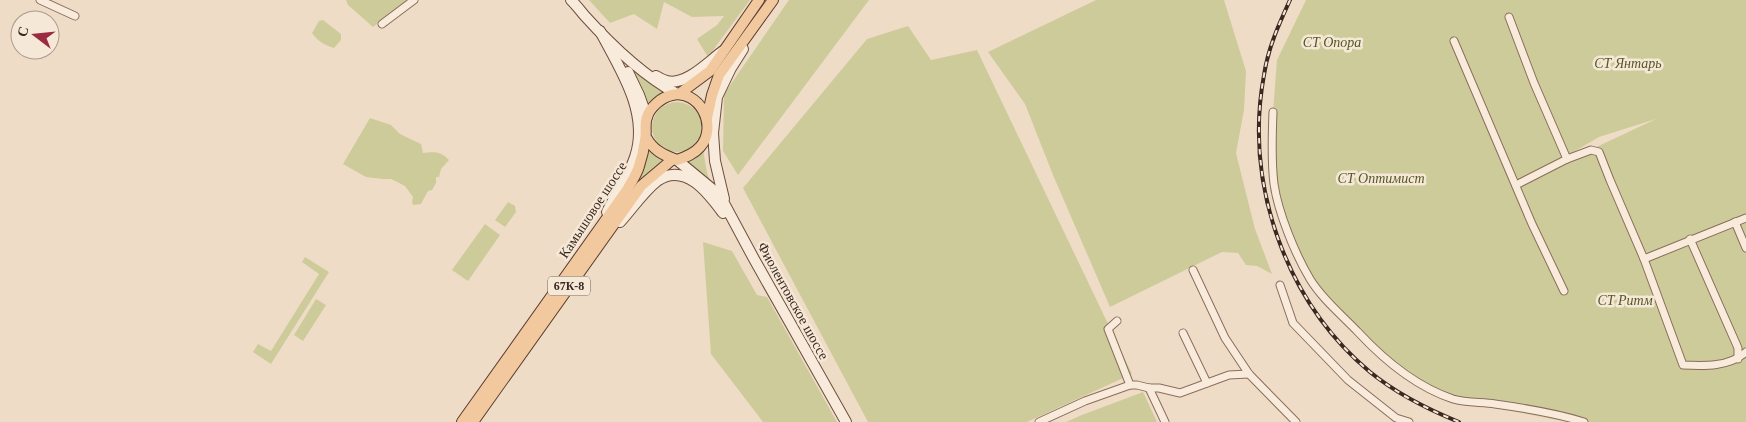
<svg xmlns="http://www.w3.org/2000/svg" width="1746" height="422" font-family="'Times New Roman',serif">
	<rect width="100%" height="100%" fill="#efdcc7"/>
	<g fill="#cecb9a" fill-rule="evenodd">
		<path d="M346,0H409L373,27L348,5Z"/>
		<path d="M589,0H750L708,57L697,39L717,25L724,16L692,17L664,2L657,29L634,14L610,23Z"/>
		<path d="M789,0H869L738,175L723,151L724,94Z"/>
		<path d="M1096,0H1224L1246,71L1244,110L1236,153L1255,229L1272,274L1257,266L1246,265L1238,253L1222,252L1110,307L1053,175L1025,104L988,52Z"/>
		<path d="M1306,0H1746V422H1568L1455,400L1407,375L1335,309L1310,280L1287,232L1274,186L1273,112L1277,60ZM1656,119L1524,181L1599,137Z"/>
		<path d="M323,20L341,34V40L334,48C326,46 316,40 312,33L319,21Z"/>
		<path d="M908,26L931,60L977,50L1132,374L1027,422H868L743,188L867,39Z"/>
		<path d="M626,62L670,92L647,108L643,95Z"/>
		<circle cx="677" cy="127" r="25"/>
		<path d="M370,118L391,125L400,134L421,144L423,153C434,152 440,151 449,160L441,169L439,177H436V183L432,190L428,191L421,204L413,205L412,202L413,197L405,186L391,179H383L366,177L343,164Z"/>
		<path d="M648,147L666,161L638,185L636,184L643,171Z"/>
		<path d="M703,149L707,173L711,182L709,183L684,162Z"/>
		<path d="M508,202L515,206L516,212L505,227L495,220Z"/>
		<path d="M485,224L500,235L468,281L452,270Z"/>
		<path d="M703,242L732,251L757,295L767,297L837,422H763L711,354Z"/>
		<path d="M305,257L329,272L271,364L253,352L258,344L271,351L319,274L302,262Z"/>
		<path d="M316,299L326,305L303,341L294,335Z"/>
		<path d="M1143,392L1157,422H1066L1082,415Z"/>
	</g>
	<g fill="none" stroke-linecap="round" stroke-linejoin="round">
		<g stroke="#8b6d5c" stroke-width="9">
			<g id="street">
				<path d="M40,0L75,16"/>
				<path d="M1509,17L1534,83L1567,159"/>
				<path d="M382,24L414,0"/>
				<path d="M1454,41L1532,224L1564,291"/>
				<path d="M1273,112C1272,136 1271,160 1274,184C1278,212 1295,254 1310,279C1322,299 1342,315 1358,332C1384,360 1417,387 1453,399C1466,403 1482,402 1495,404C1524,408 1555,413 1584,422"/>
				<path d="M1516,185L1567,159L1591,150L1599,152L1610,180L1644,259L1683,365C1705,366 1729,367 1746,352"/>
				<path d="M1735,222L1746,248"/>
				<path d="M1690,239L1738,348V359"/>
				<path d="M1644,259L1746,218"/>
				<path d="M1193,270L1225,338L1249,374L1296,422"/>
				<path d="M1280,285L1293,323L1348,380L1396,418L1409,422"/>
				<path d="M1117,321L1108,329L1130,385"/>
				<path d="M1183,333L1207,383"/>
				<path d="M1149,388L1165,422"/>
				<path d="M1039,422L1085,401L1130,385H1137L1149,388H1159L1180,393L1229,375L1249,374"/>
			</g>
		</g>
		<g stroke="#6d4e3f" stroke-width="12">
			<g id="secondary">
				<path d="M571,0C576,5 580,10 584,15C611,45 642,75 677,94"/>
				<path d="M600,31C620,69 650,113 635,157C628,178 616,193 607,212"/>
				<path d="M628,72L639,95L647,117"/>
				<path d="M656,76C659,78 663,80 667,81C686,86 709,61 723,51"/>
				<path d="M677,160L717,193L725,205L754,259L846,422"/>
				<path d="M724,199L715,161L713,133L717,97L731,68L743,49"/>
				<path d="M620,222C632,209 643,192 657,181C685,161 709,194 723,213"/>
			</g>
		</g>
		<g stroke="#593c30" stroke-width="12">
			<g id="primary">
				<path d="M679,94L710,71L759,0"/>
				<path d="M707,118L712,95L719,75L773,0"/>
				<path d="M462,422L627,190C631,182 637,174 639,166C642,157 644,148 645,140C647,132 644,124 647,117C650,107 662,97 672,95C699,89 719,126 700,147C694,154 686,157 677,160C663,155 653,150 646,137"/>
				<path d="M473,422L641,186L673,159"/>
			</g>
		</g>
		<use href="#street" stroke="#f9ebdb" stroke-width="7"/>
		<use href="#secondary" stroke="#f9ebdb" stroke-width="10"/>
		<use href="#primary" stroke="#f2c99f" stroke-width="10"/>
		<g stroke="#3b2820" stroke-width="4">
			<path id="rail" d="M1290,0C1279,24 1268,48 1264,75C1244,183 1285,301 1370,372C1397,394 1427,409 1459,422"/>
		</g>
		<use href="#rail" stroke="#f6e8d7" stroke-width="2" stroke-dasharray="5.5" stroke-linecap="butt"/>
	</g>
	<g text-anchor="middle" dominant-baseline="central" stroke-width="5" stroke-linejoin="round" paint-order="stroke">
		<rect fill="#f6e8d7" stroke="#736257" stroke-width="1" x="548" y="276.5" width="42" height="19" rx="4"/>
		<g font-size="12" font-weight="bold" fill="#3b2820">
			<text x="569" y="286">67К-8</text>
		</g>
		<g font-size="14" font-style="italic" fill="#545826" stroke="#f6e8d7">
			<text x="1332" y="42">СТ Опора</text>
			<text x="1628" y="63">СТ Янтарь</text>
			<text x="1381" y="178">СТ Оптимист</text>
			<text x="1625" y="300">СТ Ритм</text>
		</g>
		<g font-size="14" fill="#3b2820" stroke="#f6e8d7">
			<text transform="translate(593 210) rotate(-57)">Камышовое шоссе</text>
			<text transform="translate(793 301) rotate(61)">Фиолентовское шоссе</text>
		</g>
	</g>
	<g transform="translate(35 35) rotate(286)"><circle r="24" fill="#f6e8d7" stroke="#ab9b8e"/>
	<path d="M0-4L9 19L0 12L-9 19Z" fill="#9b2b3f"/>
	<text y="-8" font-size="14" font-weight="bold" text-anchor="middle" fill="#3b2820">С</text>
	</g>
</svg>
